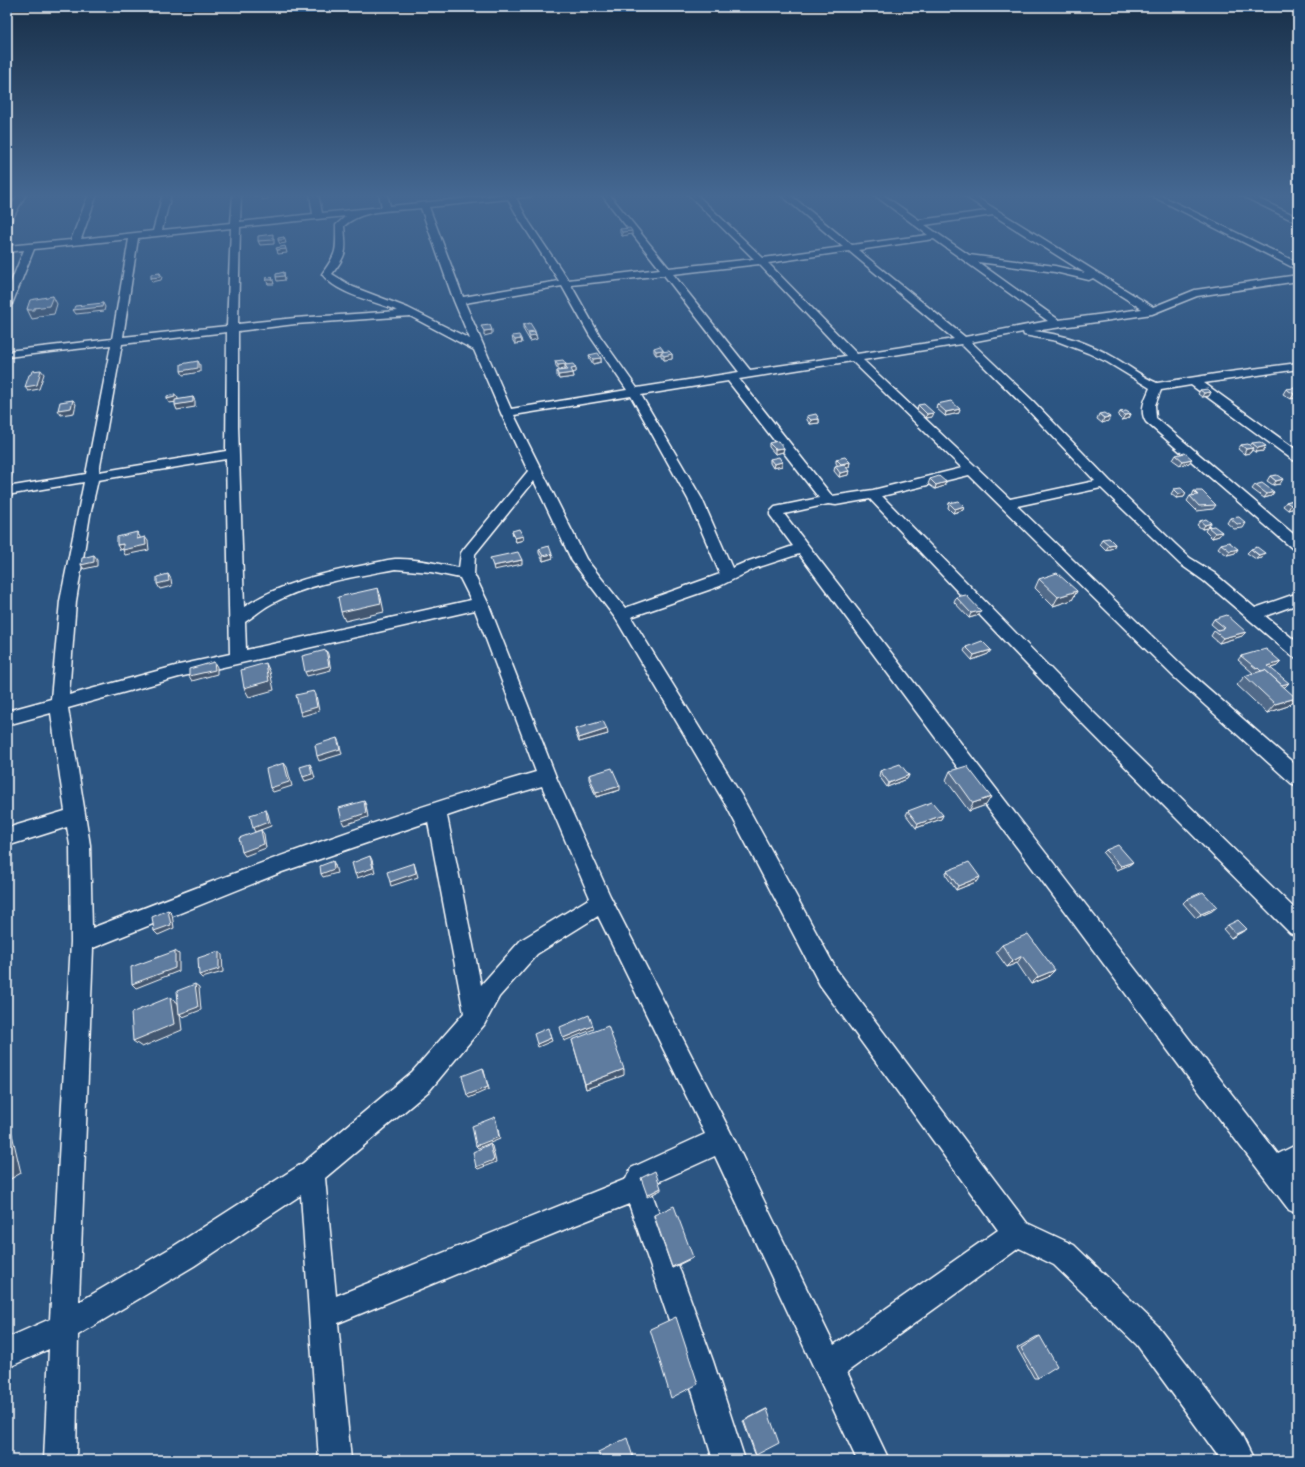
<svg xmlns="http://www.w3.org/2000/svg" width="1305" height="1467" font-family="Mynerve,sans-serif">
	<rect width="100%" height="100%" fill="#2c5582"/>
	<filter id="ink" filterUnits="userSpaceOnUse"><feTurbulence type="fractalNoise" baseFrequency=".025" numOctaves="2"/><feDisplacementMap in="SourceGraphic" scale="8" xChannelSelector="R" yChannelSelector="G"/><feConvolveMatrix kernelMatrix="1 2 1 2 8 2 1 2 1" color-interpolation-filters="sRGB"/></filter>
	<g filter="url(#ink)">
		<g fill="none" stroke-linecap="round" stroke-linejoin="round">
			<g stroke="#fff" stroke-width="3">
				<g id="minor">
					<path d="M18,194H26L11,221L7,224V213Z"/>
					<path d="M89,194H97L81,239L153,231L163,194H171L162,230L231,223L233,194H241L240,222L313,214L310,194H318L322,213L382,207L379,194H387L390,206L509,194H533L532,196L516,198L529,222L568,280L660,269L601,194H609L669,268L754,259L688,194H696L763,258L843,247L780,194H789L852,245L928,235L873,194H882L919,220L987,211L962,194H971L1153,307L1195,290L1298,275V281L1197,296L1152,314L1034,331C1062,334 1090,343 1115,358C1129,366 1142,377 1157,383L1222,373L1298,363V369L1204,383L1298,451V461L1293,460L1191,385L1161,390L1155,405L1156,418L1298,538V551L1293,549L1146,422C1139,411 1145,399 1150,388L1107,362L1088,353L1057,341L1024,335L1023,332L971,342L1033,401L1109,480L1176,545L1190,558L1214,573L1255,608L1298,593V604L1265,616L1298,643V658L1292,656L1204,581L1180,564L1101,488L1017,506L1187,670L1298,767V786L1291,783L1175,678L969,475L882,496L1093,712L1298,912V936L1290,933L1081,722L870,499L836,505L828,504L784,514L1278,1154L1298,1144V1171L1293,1174L1298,1180V1214L1289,1210L1181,1068L799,554L756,568L720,586L631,617L741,795L836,969L1027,1223L1074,1245L1157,1325L1241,1434L1254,1460H1221L1137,1345L1054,1265L1019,1248L847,1372L889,1460H857L715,1156L651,1185L650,1188L713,1361L745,1460H713L683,1361L629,1204L558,1232L338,1323L351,1460H319L301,1195L194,1266L78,1335L76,1460H44L49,1349L7,1368V1338L50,1319L71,942L70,845L67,827L7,846V828L65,811L51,713L7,725V711L51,699L60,601L84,482L7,495V487L86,474L111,345L7,357V351L112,339L129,239L34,249L12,304L7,307V292L24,250L7,252V246L71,240ZM508,199L521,222L559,281L463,297L429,207ZM421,208L454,301L470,339L408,308L353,287L332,274C348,253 346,251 344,226C364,208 395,211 421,208ZM993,215L1085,273L1055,266L969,255L925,225ZM346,216L336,225C336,252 338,251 322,274C339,296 374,300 398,311L295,318L238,324L240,227ZM231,228L227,326L123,337L138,238ZM934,239L1048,321L965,337L858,250ZM849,251L954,339L857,354L768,263ZM978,262L1055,272L1089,280L1093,278L1142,309L1059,320ZM759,264L846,356L750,370L673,274ZM664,275L739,372L637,388L600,336L571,285ZM562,286L590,336L627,390L511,409L465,303ZM410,316L474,350L501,413L528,471L463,550L461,553L459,568C439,564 416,558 395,559C385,560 375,563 365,565C323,573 280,583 244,607L238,426V331L295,324ZM227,332L226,451L99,472L122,344ZM961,344L1025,407L1095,481L1010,499L863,360ZM852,361L962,468L873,490L832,496L739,379ZM728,381L819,498L775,507L770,512V515L793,546L746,562L732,568L702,499L641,395ZM631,396L688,499L720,574L625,608L586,559L514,415ZM226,459L230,654L179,665L69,695L76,601L90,515L98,480ZM534,481L572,561L616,619L727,807L820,985L998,1230L834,1345L730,1131L610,896L556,777L488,603L474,574L475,554ZM395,569L431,572L460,578L471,600L246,650L245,622C254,616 263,608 273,603C310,583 354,577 395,569ZM475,610L536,772C385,815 238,871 92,928L90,845L68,708L179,677ZM542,786L590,898L521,940L481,985L447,816L494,800ZM428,822L464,1013L412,1072L303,1163L174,1246L79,1302L93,948L282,872ZM598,916L705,1134L631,1168L626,1179L336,1296L325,1178L430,1090L484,1025L499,997L537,954Z"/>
					<path d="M1148,194H1158L1298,263V270Z"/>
					<path d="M1238,194H1248L1298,217V223Z"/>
				</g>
			</g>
			<use href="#minor" fill="#1f4a7a" fill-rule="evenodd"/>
		</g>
		<g fill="#516b89" stroke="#fff">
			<path d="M620,229L632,234L622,236L620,233Z"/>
			<path d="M274,238V244L260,245L258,241Z"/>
			<path d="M523,325L535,331L537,339L530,341L523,329Z"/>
			<path d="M512,336L521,339L522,343L515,344L513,341Z"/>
			<path d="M654,348L663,350V352L672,354V359L664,360L661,356V354L656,355L654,352Z"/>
			<path d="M589,355L601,358V362L593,364L590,359Z"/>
			<path d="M555,361L576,368V372H573L574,377L559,379L557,376V371L566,370L565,368L558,369L556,366Z"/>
			<path d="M1286,389L1298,391L1291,399L1283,394Z"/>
			<path d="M1200,390L1211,392L1209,396L1202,397L1198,394Z"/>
			<path d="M937,404L959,413L945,416L936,408Z"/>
			<path d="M918,405L932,417L926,418L917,410Z"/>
			<path d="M1120,412L1131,414L1129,418L1122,420L1118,416Z"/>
			<path d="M1099,414L1108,421L1102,423L1097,419Z"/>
			<path d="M807,416L819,419V423L810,424L807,420Z"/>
			<path d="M769,443L784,448L783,452L775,454L769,447Z"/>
			<path d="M1252,443L1263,451L1255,452L1252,450L1250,453L1244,454L1238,449L1241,445L1250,446Z"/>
			<path d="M1176,455L1189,463L1180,465L1173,460Z"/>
			<path d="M770,459L782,466L773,468L770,463Z"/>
			<path d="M836,459L850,462L849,467H846L848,475L839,477L834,471L835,466H838L836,463Z"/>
			<path d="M1270,476L1280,484L1273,485L1267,481Z"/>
			<path d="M930,479L946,482L944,486L935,489L928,484Z"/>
			<path d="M1255,485L1274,492L1271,496L1264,498L1252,489Z"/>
			<path d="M1174,489L1186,493L1184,497L1176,498L1171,494Z"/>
			<path d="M1194,491L1216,505L1213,509L1197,511L1187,501L1190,496H1192Z"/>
			<path d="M1298,499V507L1288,510L1283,506L1286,502Z"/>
			<path d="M949,503L964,506L963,510L953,513L948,508Z"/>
			<path d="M1230,518L1246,523L1243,528L1234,529L1227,523Z"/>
			<path d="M1200,521L1211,523L1209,527L1222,532L1219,536L1212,538L1205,531L1207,528L1202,529L1197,525Z"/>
			<path d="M512,531L523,536V540L516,542L513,535Z"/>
			<path d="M1102,539L1115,544L1113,548L1106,550L1100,544Z"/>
			<path d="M1221,544L1238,549L1235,553L1227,555L1218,548Z"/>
			<path d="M539,549L553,558L543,561L539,553Z"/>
			<path d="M1251,549L1262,558L1256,559L1247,553Z"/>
			<path d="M1039,579L1077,591L1072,600L1053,606L1035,588Z"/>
			<path d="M956,597L979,615L969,618L954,602Z"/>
			<path d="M1214,619L1242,636L1219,643L1211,636L1214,631L1218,630L1211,624Z"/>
			<path d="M966,647L991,650L988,654L972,660L964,651Z"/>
			<path d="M1241,656L1281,662L1277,666L1271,668L1284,687L1288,706L1267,713L1237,685L1245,676L1253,673L1238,660Z"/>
			<path d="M575,729L608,734L579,742L576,734Z"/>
			<path d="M880,771L909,775L907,779L887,787L879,776Z"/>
			<path d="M950,771L986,805L969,811L946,780Z"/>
			<path d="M589,775L620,790L596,797L589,779Z"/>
			<path d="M908,811L943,815L941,819L916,828L906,815Z"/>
			<path d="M1106,850L1133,862L1129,865L1117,870L1103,853Z"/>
			<path d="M947,871L978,881L956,890L945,874Z"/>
			<path d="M1187,899L1212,911L1196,918L1183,903Z"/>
			<path d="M1228,925L1242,932L1231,938L1223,929Z"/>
			<path d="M1002,945L1055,970L1048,977L1031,984L1017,963L1007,967L996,952Z"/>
			<path d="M572,1040L624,1075L586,1089Z"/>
			<path d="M654,1215L692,1258L672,1268L654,1217Z"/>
			<path d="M1040,1336L1038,1378H1034L1017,1348L1036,1337Z"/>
			<path d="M766,1409H767L756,1455L755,1454L743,1421Z"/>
		</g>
		<g fill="#42576f" stroke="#fff">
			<path d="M253,194H267L268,199L262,200L261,196L255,197Z"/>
			<path d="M632,231V234L622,236V232Z"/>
			<path d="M284,237L286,243L280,244L278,240Z"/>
			<path d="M286,249L287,253L278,254L277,250Z"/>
			<path d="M284,272L285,280L277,281L276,277Z"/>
			<path d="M160,273L162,277L161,280L152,282L151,278Z"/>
			<path d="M272,277L274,284H268L266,280Z"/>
			<path d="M53,296L57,304L54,314L39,316L38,318L32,319L27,309L34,308Z"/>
			<path d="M103,303L105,307L104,311L76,314L73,310Z"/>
			<path d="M492,330V334L484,336V331Z"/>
			<path d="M536,335L537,339L530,341L529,336Z"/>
			<path d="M521,339L522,343L515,344V340Z"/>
			<path d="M663,350V354L661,352V354L656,355V351Z"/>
			<path d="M672,354V359L664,360V356Z"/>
			<path d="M601,358V362L593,364V359Z"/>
			<path d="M198,361L200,365V372L183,375L181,371Z"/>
			<path d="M566,364V367L565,365V368L558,369V365Z"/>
			<path d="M576,368V372L571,373V369Z"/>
			<path d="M41,370L44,374L39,389L28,391L25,387Z"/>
			<path d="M573,373L574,377L559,379L558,375Z"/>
			<path d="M1211,392L1209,396L1202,397L1204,393Z"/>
			<path d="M175,394L178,398L177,402L169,403L167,399Z"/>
			<path d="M1294,394H1298V397L1291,399Z"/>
			<path d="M193,397L195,401V407L177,410L175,405Z"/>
			<path d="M73,400L76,404L74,413L61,415L58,410Z"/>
			<path d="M960,409L959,413L945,416L946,412Z"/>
			<path d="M934,413L932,417L926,418L927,414Z"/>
			<path d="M1131,414L1129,418L1122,420L1125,415Z"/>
			<path d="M1110,417L1108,421L1102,423L1104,418Z"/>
			<path d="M819,419V423L810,424L811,420Z"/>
			<path d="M1266,446L1263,451L1255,452L1258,448Z"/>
			<path d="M784,448L783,452L775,454V449Z"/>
			<path d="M1253,448L1250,453L1244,454L1246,449Z"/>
			<path d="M1192,459L1189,463L1180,465L1183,461Z"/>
			<path d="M782,462V466L773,468L774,464Z"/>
			<path d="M850,462L849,467L840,468L841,464Z"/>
			<path d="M9,470L12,475L10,480L7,481V476Z"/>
			<path d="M849,471L848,475L839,477L840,473Z"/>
			<path d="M1283,479L1280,484L1273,485L1276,481Z"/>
			<path d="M946,482L944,486L935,489L936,485Z"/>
			<path d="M1274,492L1271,496L1264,498L1267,494Z"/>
			<path d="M1186,493L1184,497L1176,498L1179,494Z"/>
			<path d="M1298,504V507L1288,510L1291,505Z"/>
			<path d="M964,506L963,510L953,513L955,509Z"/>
			<path d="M1211,523L1208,527L1207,528L1202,529L1205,525Z"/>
			<path d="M137,532L140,537V543L137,539Z"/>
			<path d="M1222,532L1219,536L1212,538L1215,533Z"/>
			<path d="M523,536V540L516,542L515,538Z"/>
			<path d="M145,537L148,541L149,550L125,555L123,550Z"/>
			<path d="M123,544L126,548L120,550L117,545Z"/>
			<path d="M1115,544L1113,548L1106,550L1109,545Z"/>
			<path d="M1238,549L1235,553L1227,555L1230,551Z"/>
			<path d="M1265,553L1262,558L1256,559L1259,555Z"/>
			<path d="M552,554L553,558L543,561V556Z"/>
			<path d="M94,555L97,559V566L84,569L81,565Z"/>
			<path d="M522,560V564L494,570L493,566Z"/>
			<path d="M168,574L171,579L172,586L160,589L157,584Z"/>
			<path d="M378,588L381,597L384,612L345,621L341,612Z"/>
			<path d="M1077,591L1072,600L1053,606L1058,597Z"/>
			<path d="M981,611L979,615L969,618L971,613Z"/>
			<path d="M1246,632L1242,636L1219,643L1223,638Z"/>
			<path d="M326,650L328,654L331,670L307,676L305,672Z"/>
			<path d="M991,650L988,654L972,660L974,655Z"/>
			<path d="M214,662L217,667V674L192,681L189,676Z"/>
			<path d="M1281,662L1277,666L1264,670L1268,666Z"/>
			<path d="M266,663L270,672L274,690L249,697L244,688Z"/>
			<path d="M1289,683L1285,687L1278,686Z"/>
			<path d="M314,691L316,695L319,711L302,716L300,712Z"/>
			<path d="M1296,698L1288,706L1267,713L1275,704Z"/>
			<path d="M607,729L608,734L579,742V738Z"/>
			<path d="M337,738L339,742L342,754L319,761L317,756Z"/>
			<path d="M284,763L287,767L292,786L273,792L270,788Z"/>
			<path d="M310,764L312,768L315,778L305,781L303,777Z"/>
			<path d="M909,775L907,779L887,787L889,783Z"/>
			<path d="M620,786V790L596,797V793Z"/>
			<path d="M991,797L986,805L969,811L973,803Z"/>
			<path d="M364,801L366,805L368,817L344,825L342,821Z"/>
			<path d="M266,810L268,814L271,826L255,832L253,828Z"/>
			<path d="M943,815L941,819L916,828L918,824Z"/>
			<path d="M261,830L264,834L266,848L245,856L242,852Z"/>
			<path d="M370,856L372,860L375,872L357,878L355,874Z"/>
			<path d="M333,861L335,865L337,873L323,877L321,874Z"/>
			<path d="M1133,862L1129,865L1117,870L1121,866Z"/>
			<path d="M414,863L418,877L391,886L390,882Z"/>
			<path d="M980,877L978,881L956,890L958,886Z"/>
			<path d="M1217,907L1212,911L1196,918L1201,914Z"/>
			<path d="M168,910L172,914L174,928L158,935L154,931Z"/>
			<path d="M1247,929L1242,932L1231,938L1236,934Z"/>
			<path d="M175,951L179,954V971L136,988L132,984Z"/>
			<path d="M219,951L222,955L223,972L202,978L199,975Z"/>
			<path d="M1022,956L1017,963L1007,967L1013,961Z"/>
			<path d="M1055,970L1048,977L1031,984L1038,977Z"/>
			<path d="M195,984L199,987L201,1010L183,1017L180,1014L182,1030L142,1047L133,1041L170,997L178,1003L180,1014Z"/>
			<path d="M593,1026L594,1029L564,1041L563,1038Z"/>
			<path d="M551,1038L552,1041L538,1047L537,1044Z"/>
			<path d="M483,1068L484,1071L489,1089L469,1098L467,1095Z"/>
			<path d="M624,1069V1075L586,1089L585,1084Z"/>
			<path d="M495,1117L496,1120L500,1139L478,1148L476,1146Z"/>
			<path d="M7,1128L11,1130L21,1173L7,1181Z"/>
			<path d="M490,1144L492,1146L496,1162L478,1169L476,1167Z"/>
			<path d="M661,1188V1190L647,1197V1195Z"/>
			<path d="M693,1257L692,1258L672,1268V1267Z"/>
		</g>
		<g fill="#5e7c9f" stroke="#fff">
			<path d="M260,194H267V195L261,196Z"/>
			<path d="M630,228L632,231L622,232L620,229Z"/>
			<path d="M273,234V240L258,241V236Z"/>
			<path d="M284,237V240H278V238Z"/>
			<path d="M285,246L286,249L277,250L276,248Z"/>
			<path d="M284,272V276L276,277V274Z"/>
			<path d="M160,273V277L151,278V274Z"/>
			<path d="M272,277L273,280H266V278Z"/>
			<path d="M53,296L49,306L34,308V310H28V309H27L30,300Z"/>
			<path d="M103,303L102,307L73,310L75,306Z"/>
			<path d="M530,323L535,331L527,332L523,325Z"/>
			<path d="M490,325L492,330L484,331L481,326Z"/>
			<path d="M535,332L536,335L529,336L528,333Z"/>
			<path d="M519,335L521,339L515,340L512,336Z"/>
			<path d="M660,346L663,350L656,351L654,348Z"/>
			<path d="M669,351L672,354L664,356L661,352Z"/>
			<path d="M598,353L601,358L593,359L589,355Z"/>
			<path d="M563,360L566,364L558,365L555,361Z"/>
			<path d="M198,361V368L181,371V364Z"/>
			<path d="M573,364L576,368L571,369L573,373L558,375L557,371L568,370L565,365Z"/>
			<path d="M41,370L37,385L25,387L29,375L31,374L32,371Z"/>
			<path d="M1294,388L1298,391V394H1294L1286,389Z"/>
			<path d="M1208,389L1211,392L1204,393L1200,390Z"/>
			<path d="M175,394V397L167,399V396Z"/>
			<path d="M193,397V402L175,405V400Z"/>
			<path d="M73,400L71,408L58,410L60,402Z"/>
			<path d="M951,401L960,409L946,412L937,404Z"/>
			<path d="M924,404L934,413L927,414L918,405Z"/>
			<path d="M1126,411L1131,414L1125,415L1120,412Z"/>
			<path d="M1104,413L1110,417L1104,418L1099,414Z"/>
			<path d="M816,414L819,419L811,420L807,416Z"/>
			<path d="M778,441L784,448L775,449L769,443Z"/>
			<path d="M1260,442L1266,446L1258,448L1252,443Z"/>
			<path d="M1248,444L1253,448L1246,449L1241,445Z"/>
			<path d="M1185,453L1192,459L1183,461L1176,455Z"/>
			<path d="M779,457L782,462L774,464L770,459Z"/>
			<path d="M845,457L850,462L841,464L836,459Z"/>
			<path d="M844,464L849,471L840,473L835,466Z"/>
			<path d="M1277,475L1283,479L1276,481L1270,476Z"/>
			<path d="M939,476L946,482L936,485L930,479Z"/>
			<path d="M1262,483L1274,492L1267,494L1255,485Z"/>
			<path d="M1181,488L1186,493L1179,494L1174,489Z"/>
			<path d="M1194,491H1202L1216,505L1199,506L1190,496L1198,495Z"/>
			<path d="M1298,499V504L1291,505L1286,502Z"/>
			<path d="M959,501L964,506L955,509L949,503Z"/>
			<path d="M1239,517L1246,523L1237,524L1230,518Z"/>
			<path d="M1206,519L1211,523L1205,525L1200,521Z"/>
			<path d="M1214,526L1222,532L1215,533L1208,527Z"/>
			<path d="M519,529L523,536L515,538L512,531Z"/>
			<path d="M137,532V539L145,537L146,545L123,550V544L117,545V537Z"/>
			<path d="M1109,538L1115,544L1109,545L1102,539Z"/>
			<path d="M1229,542L1238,549L1230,551L1221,544Z"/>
			<path d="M549,546L552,554L543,556L539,549Z"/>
			<path d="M1257,547L1265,553L1259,555L1251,549Z"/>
			<path d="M518,552L522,560L493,566L490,558Z"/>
			<path d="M94,555V562L81,565L82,558Z"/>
			<path d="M1057,573L1077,591L1058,597L1039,579Z"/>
			<path d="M168,574L169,581L157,584V577Z"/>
			<path d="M378,588L381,603L341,612L338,597Z"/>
			<path d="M966,595L981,611L971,613L956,597Z"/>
			<path d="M1227,615L1246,632L1223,638L1214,631L1225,628L1214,619Z"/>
			<path d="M982,641L991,650L974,655L966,647Z"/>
			<path d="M1266,649L1281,662L1268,666L1289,683L1282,685L1265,670L1261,671L1258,668L1257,669L1241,656Z"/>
			<path d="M326,650L329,666L305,672L302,656Z"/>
			<path d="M214,662L215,670L189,676V669Z"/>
			<path d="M266,663L269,681L244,688L241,670Z"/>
			<path d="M1265,670L1296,698L1275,704L1245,676Z"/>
			<path d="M314,691L317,707L300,712L296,695Z"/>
			<path d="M603,721L607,729L579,738L575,729Z"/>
			<path d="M337,738L340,749L317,756L315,745Z"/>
			<path d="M284,763L289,782L270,788L266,769Z"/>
			<path d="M310,764L312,774L303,777L300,767Z"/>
			<path d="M900,764L909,775L889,783L880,771Z"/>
			<path d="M967,766L991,797L973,803L950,771Z"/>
			<path d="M612,768L620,786L596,793L589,775Z"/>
			<path d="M364,801L366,813L342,821L339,808Z"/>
			<path d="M932,802L943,815L918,824L908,811Z"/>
			<path d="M266,810L268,822L253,828L250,815Z"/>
			<path d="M261,830L264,844L242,852L239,838Z"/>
			<path d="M1118,845L1133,862L1121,866L1106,850Z"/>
			<path d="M370,856L373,868L355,874L352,863Z"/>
			<path d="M333,861L334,869L321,874L320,866Z"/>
			<path d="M969,862L980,877L958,886L947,871Z"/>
			<path d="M414,863L416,873L390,882L387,872Z"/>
			<path d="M1203,892L1217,907L1201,914L1187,899Z"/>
			<path d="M168,910L171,925L154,931L152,917Z"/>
			<path d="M1238,920L1247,929L1236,934L1228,925Z"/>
			<path d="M1028,934L1055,970L1038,977L1022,956L1013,961L1002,945Z"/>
			<path d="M175,951V968L132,984L131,967Z"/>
			<path d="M219,951V969L199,975L198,958Z"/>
			<path d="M195,984L198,1007L179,1014L177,991Z"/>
			<path d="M170,997L174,1024L133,1041L131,1013Z"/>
			<path d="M589,1015L593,1026L563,1038L560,1027Z"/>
			<path d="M608,1026L624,1069L585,1084L572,1040Z"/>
			<path d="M548,1028L551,1038L537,1044L534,1034Z"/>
			<path d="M483,1068L488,1087L467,1095L462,1076Z"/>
			<path d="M495,1117L499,1137L476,1146L472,1126Z"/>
			<path d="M490,1144L494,1160L476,1167L473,1152Z"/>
			<path d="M7,1162L9,1169L7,1170Z"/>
			<path d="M655,1171L661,1188L647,1195L641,1178Z"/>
			<path d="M674,1206L693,1257L672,1267L654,1215Z"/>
			<path d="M676,1317L698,1384L671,1398L650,1329Z"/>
			<path d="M1040,1336L1057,1366L1038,1378L1021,1348Z"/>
			<path d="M767,1409L779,1443L756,1455L744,1421Z"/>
			<path d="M627,1438L634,1460H601L598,1452Z"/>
		</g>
	</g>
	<linearGradient id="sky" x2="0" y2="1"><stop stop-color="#182f48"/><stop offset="0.49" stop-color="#456892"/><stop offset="1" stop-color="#456892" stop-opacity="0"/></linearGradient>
	<rect width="1305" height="399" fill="url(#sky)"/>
	<rect width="1305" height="1467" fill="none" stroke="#1f4a7a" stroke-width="24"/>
	<rect x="12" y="12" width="1281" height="1443" fill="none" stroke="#fff" stroke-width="1.5" filter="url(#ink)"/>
</svg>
